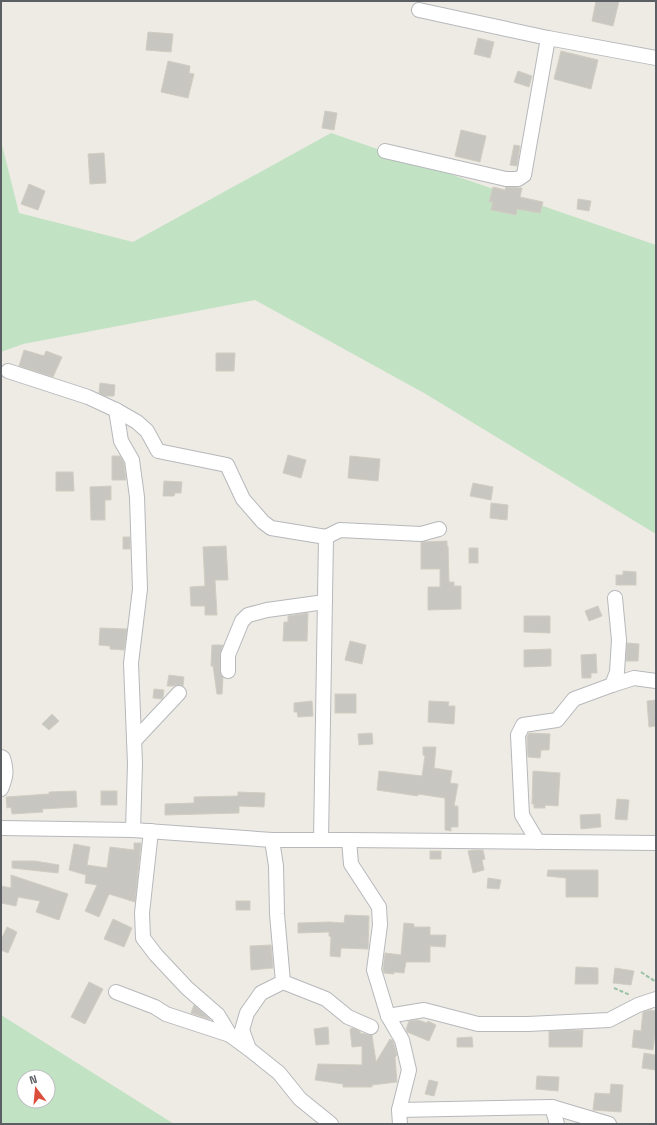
<svg xmlns="http://www.w3.org/2000/svg" width="657" height="1125" font-family="'Space Grotesk',sans-serif">
	<rect width="100%" height="100%" fill="#edebe3"/>
	<g fill="#c1e2c3" fill-rule="evenodd">
		<path d="M331,133L656,245V534L424,393L255,300L23,344L1,352V141L19,213L133,242Z"/>
		<path d="M1,1015L174,1124H1ZM24,1077H48V1101H24Z"/>
	</g>
	<g fill="#c8c6c0" stroke="#d1cdc2">
		<path d="M596,1H619L613,26L592,21Z"/>
		<path d="M148,32L173,34L171,52L146,50Z"/>
		<path d="M478,38L494,42L490,58L474,54Z"/>
		<path d="M561,51L598,60L591,89L554,79Z"/>
		<path d="M168,61L190,66L189,73L194,74L188,98L161,92Z"/>
		<path d="M518,71L532,76L529,87L514,82Z"/>
		<path d="M325,111L337,113L334,130L322,128Z"/>
		<path d="M461,130L486,136L480,162L455,156Z"/>
		<path d="M514,145L520,146L517,166L510,165Z"/>
		<path d="M104,153L106,183L90,184L88,154Z"/>
		<path d="M29,184L45,191L38,210L21,204Z"/>
		<path d="M493,187L505,190L506,187L522,188L520,197L543,202L540,213L517,209L516,215L491,210L493,202H489Z"/>
		<path d="M578,199L591,201L589,211L577,209Z"/>
		<path d="M24,350L44,356L46,351L62,357L53,377L19,366Z"/>
		<path d="M216,353H235L234,371H216Z"/>
		<path d="M100,383L115,385L114,396H105L99,393Z"/>
		<path d="M288,455L306,460L301,478L283,473Z"/>
		<path d="M112,456H120L124,463L126,480H112Z"/>
		<path d="M350,456L380,459L378,481L348,478Z"/>
		<path d="M56,472H73L74,491H56Z"/>
		<path d="M164,481L182,482L181,493H175L174,496H163Z"/>
		<path d="M473,483L493,487L491,500L470,496Z"/>
		<path d="M111,486V500H105V520H91L90,487Z"/>
		<path d="M491,503L508,505L507,520L490,518Z"/>
		<rect x="123" y="537" width="7" height="12"/>
		<path d="M447,541V546H448L449,582H454V586H461V609L428,610V587H440V569H421V542Z"/>
		<path d="M226,546L228,580H215L217,615H205V606H191L190,587L205,586L203,547Z"/>
		<rect x="469" y="548" width="9" height="15"/>
		<path d="M623,571L636,572V585H616V575H623Z"/>
		<path d="M598,606L602,616L589,621L585,611Z"/>
		<path d="M308,613L307,641H283L284,622H288V616Z"/>
		<path d="M524,616H550V633L524,632Z"/>
		<path d="M100,628L127,629L124,650L110,649V646L99,645Z"/>
		<path d="M350,641L366,645L362,664L345,660Z"/>
		<path d="M627,643L639,644L638,661H626Z"/>
		<path d="M212,645H223L220,655V671L223,677L222,694H217L213,666H211Z"/>
		<path d="M551,649V666L524,667V650Z"/>
		<path d="M596,654L597,673H591V678H582L581,655Z"/>
		<path d="M169,675L184,677L183,686L181,685H177L174,686H167Z"/>
		<path d="M154,689L164,690L163,697L162,699L153,698Z"/>
		<rect x="335" y="694" width="21" height="19"/>
		<path d="M656,700V726L649,727L647,701Z"/>
		<path d="M312,701L313,716L298,717L297,712H294V703Z"/>
		<path d="M429,701L449,702L448,706H455L454,724L428,722Z"/>
		<path d="M52,714L59,721L49,730L42,724Z"/>
		<path d="M372,733L373,744L359,745L358,734Z"/>
		<path d="M529,733L550,734L549,750H541L540,758L528,757L527,737Z"/>
		<path d="M423,747H436L434,768L452,771L450,783L458,784L454,806H458V827H451V831L445,830V798L418,794V796L377,790L379,771L422,776L425,756L423,755Z"/>
		<path d="M533,771L560,773L558,806L545,805V808H534V804H532Z"/>
		<path d="M76,791L77,807L42,809L43,812L12,814L11,807L7,808L6,797L49,794V792Z"/>
		<rect x="101" y="791" width="16" height="14"/>
		<path d="M238,792L265,793L264,807L239,806V813L165,815V804L194,803V797L238,796Z"/>
		<path d="M617,799L629,800L627,820L615,819Z"/>
		<path d="M600,814L601,827L581,829L580,815Z"/>
		<path d="M134,843H141L135,902L109,894L99,917L85,911L97,885L85,883L86,875L69,870L74,844L90,847L87,865L107,868L110,847L134,850Z"/>
		<path d="M474,850H483L485,859L482,860L484,870L473,873L468,851Z"/>
		<rect x="430" y="851" width="11" height="8"/>
		<path d="M12,861H35L59,865L58,873L12,868Z"/>
		<path d="M548,870H598V897H566V878L547,876Z"/>
		<path d="M11,875L68,894L59,920L36,912L40,901L18,897L16,906L1,903V886L11,888Z"/>
		<path d="M488,878L501,880L499,889L487,888Z"/>
		<rect x="236" y="901" width="14" height="9"/>
		<path d="M345,915L369,916L368,949L341,948L340,957L330,956L331,937L329,936V932L298,933V923L329,922L344,923Z"/>
		<path d="M113,919L132,928L124,947L104,939Z"/>
		<path d="M404,923L414,924V927H430V935H446L445,947L430,946V962H406L404,973L394,972V974L384,973L383,969L385,953L401,955Z"/>
		<path d="M7,927L17,932L8,953L1,950V940Z"/>
		<path d="M271,945L273,968L251,970L250,946Z"/>
		<path d="M576,967L598,968V984H575Z"/>
		<path d="M615,968L634,971L631,985L613,983Z"/>
		<path d="M89,982L103,989L85,1024L71,1017Z"/>
		<path d="M194,1005L210,1019H209L191,1013Z"/>
		<path d="M650,1010L656,1011V1028L653,1050L632,1047L634,1030L641,1031L643,1012Z"/>
		<path d="M418,1020L427,1023L428,1021L436,1025L429,1041L407,1032L406,1029L409,1021Z"/>
		<path d="M328,1027L329,1044L316,1045L314,1029Z"/>
		<path d="M353,1028L360,1031V1033L372,1035L376,1062L390,1039L393,1041L397,1055L395,1057L397,1082L372,1085V1087H343V1084L315,1080L318,1064L362,1065V1046L352,1047L350,1029Z"/>
		<path d="M583,1030L582,1047H549V1031Z"/>
		<path d="M472,1037L473,1047H457V1038Z"/>
		<path d="M644,1053L656,1055V1070L642,1068Z"/>
		<path d="M537,1076L559,1077L558,1091L536,1089Z"/>
		<path d="M429,1080L438,1082L434,1096L425,1094Z"/>
		<path d="M611,1084L623,1085L621,1112L593,1110L595,1093L610,1094Z"/>
	</g>
	<g fill="none" stroke-linecap="round" stroke-linejoin="round">
		<g stroke="#b6b8bc" stroke-width="16">
			<g id="minor">
				<path d="M419,10L548,38"/>
				<path d="M385,151L506,179H518L524,175L548,38L656,58"/>
				<path d="M8,371L88,397L116,410L137,422L147,431L158,451L227,465L243,499L263,522L271,528L326,537L340,530L421,534L439,529"/>
				<path d="M116,410L121,441L132,460L137,497L140,589L131,663L135,764L133,830"/>
				<path d="M228,671V655L242,621L248,615L267,610L325,602"/>
				<path d="M612,685L634,678L656,681"/>
				<path d="M134,741L179,693"/>
				<path d="M1,757L3,758C7,771 6,777 1,789"/>
				<path d="M1,828L133,830L272,840H349L656,843"/>
				<path d="M151,831L142,913L143,938L156,955L187,988L218,1015L230,1035L249,1049L279,1073L300,1099L331,1124"/>
				<path d="M272,840L276,866L277,914L283,982L326,999L348,1017L371,1027"/>
				<path d="M321,840L326,537"/>
				<path d="M349,840L351,864L379,907L380,925L374,970L388,1016L402,1040L409,1070L399,1110L400,1124"/>
				<path d="M538,842L522,815L518,735L523,725L557,720L574,699L612,685L617,672L619,640L615,598"/>
				<path d="M116,992L155,1007L166,1014L230,1035"/>
				<path d="M388,1016L424,1010L478,1024H528L609,1020L638,1005L656,999"/>
				<path d="M249,1049L242,1030L247,1013L261,993L283,982"/>
				<path d="M552,1107L557,1124"/>
				<path d="M399,1110L552,1107L609,1124"/>
			</g>
		</g>
		<g stroke="#9ac0a6" stroke-width="2" stroke-dasharray="4 2" stroke-linecap="butt">
			<path d="M641,972L656,982"/>
			<path d="M614,988L630,995"/>
		</g>
		<use href="#minor" stroke="#fff" stroke-width="14"/>
	</g>
	<rect width="657" height="1125" fill="none" stroke="#5b5e63" stroke-width="4"/>
	<g transform="translate(36 1089) rotate(344)"><circle r="19" fill="#ffffff" stroke="#bdbfc1"/>
	<path d="M0-3L7 15L0 10L-7 15Z" fill="#db4e3b"/>
	<text y="-6" font-size="11" font-weight="bold" text-anchor="middle" fill="#5b5e63">N</text>
	</g>
</svg>
